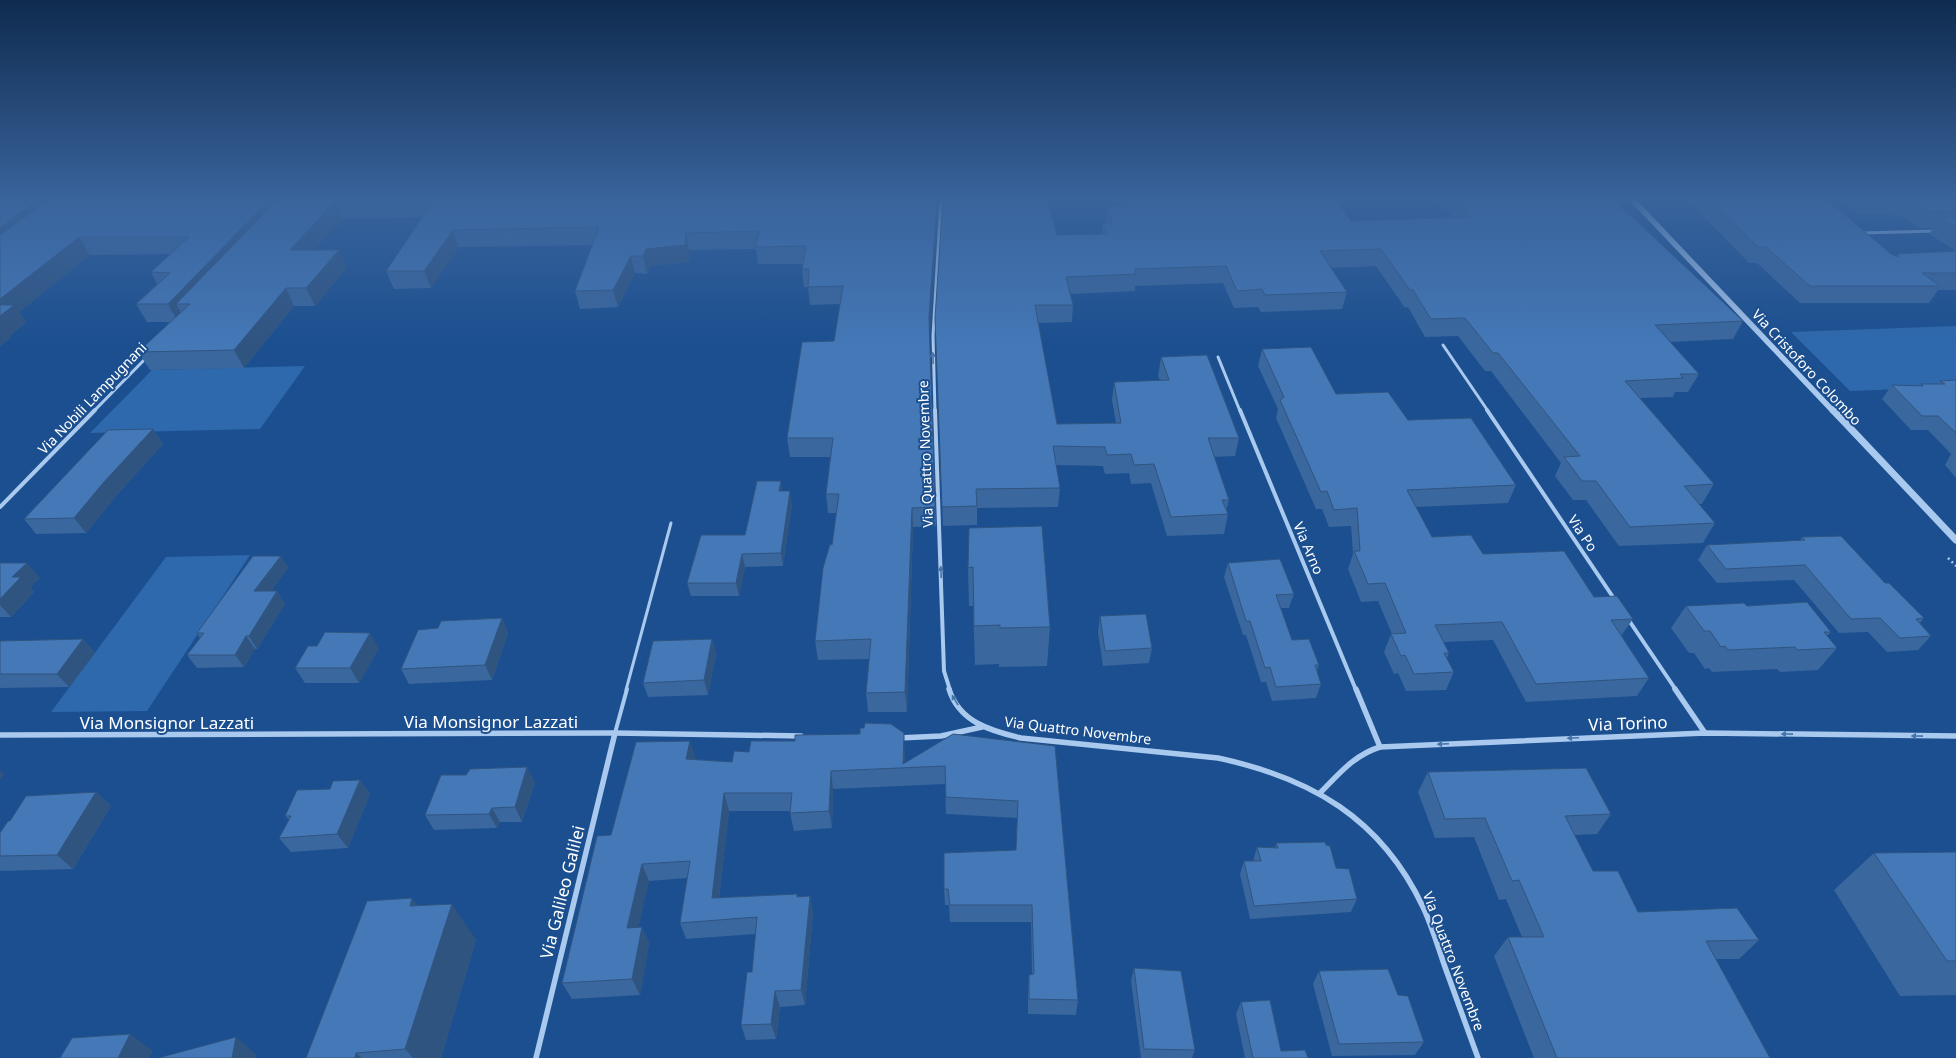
<svg xmlns="http://www.w3.org/2000/svg" width="1956" height="1058" font-family="'Noto Sans',sans-serif">
	<rect width="100%" height="100%" fill="#1b4f8f"/>
	<g fill="#2e69ad">
		<path d="M1956,326V387L1850,391L1791,332Z"/>
		<path d="M305,366L260,429L90,433L152,370Z"/>
		<path d="M250,555L147,711L51,712L166,557Z"/>
	</g>
	<g fill="none" stroke-linecap="round" stroke-linejoin="round">
		<path stroke="#a9c9ee" stroke-width="2.5" stroke-dasharray="2 3" stroke-linecap="butt" d="M1948,558L1956,566"/>
		<path stroke="#a9c9ee" stroke-width="3" d="M626,690L671,523"/>
		<path stroke="#a9c9ee" stroke-width="4" d="M615,733L627,689"/>
		<g stroke="#a9c9ee" stroke-width="3">
			<path d="M1862,233L1935,231"/>
			<path d="M1443,345L1488,411"/>
			<path d="M1218,357L1240,411"/>
			<path d="M94,411L147,357"/>
			<path d="M935,411L933,336L941,199"/>
		</g>
		<g stroke="#a9c9ee" stroke-width="4">
			<path d="M935,410L944,671L950,690"/>
			<path d="M1240,410L1356,690"/>
			<path d="M1487,410L1615,600"/>
			<path d="M0,507L95,410"/>
			<path d="M1628,619L1676,690"/>
		</g>
		<g stroke="#a9c9ee" stroke-width="5.5">
			<path d="M949,689C959,722 991,731 1021,738L1218,758C1311,778 1381,818 1423,907C1432,926 1438,947 1445,967C1456,997 1467,1027 1478,1058"/>
			<path d="M1356,689L1380,747"/>
			<path d="M1675,689L1705,733"/>
			<path d="M0,735L615,733L801,736"/>
			<path d="M899,738L941,736L982,727"/>
			<path d="M1320,793C1339,774 1354,755 1380,747L1705,733L1956,736"/>
			<path d="M536,1058L615,733"/>
		</g>
		<path stroke="#a9c9ee" stroke-width="5.5" d="M1632,199L1833,411"/>
		<path stroke="#a9c9ee" stroke-width="7" d="M1833,410L1956,540"/>
	</g>
	<g fill="#3a679d">
		<path d="M0,199H938L930,336L936,526L913,527L907,712H868L866,693L870,659L818,660L815,641L832,545L836,513H828L826,494L830,457H790L787,438L834,341L840,304L810,305L808,287H804L802,269L803,264H758L756,249L689,250V262L650,266L647,274L635,273L618,307L580,309L575,291L592,245L459,247L431,288L394,289L386,271L423,217L342,218L314,250L347,267L315,306H294L244,368L150,370L138,352L170,322H147L136,304L157,284L151,272L171,254L90,255L19,312L26,322L10,336L11,337L0,346Z"/>
		<path d="M1119,199H1335L1351,221L1453,217L1435,199H1613L1743,321L1733,339L1670,342L1699,374L1688,392H1675L1673,397L1640,398L1714,484L1702,504H1699L1715,523L1703,543L1619,546L1586,500H1573L1555,476L1561,463L1491,371H1485L1458,336L1425,337L1408,307L1405,308L1376,266L1331,268L1347,292L1342,309L1261,312L1258,307L1234,308L1223,283L1135,286V291L1070,294L1073,305L1072,322L1038,323L1057,424L1116,423L1112,400L1114,382L1160,381L1158,376L1161,357L1239,438L1235,456L1214,457L1229,500L1226,511L1228,514L1224,534L1167,536L1151,483L1131,484L1129,473L1105,474L1103,466L1056,465L1060,488L1058,507L977,508V525L943,526L935,318L1057,235H1102L1103,223H1106L1108,206H1121Z"/>
		<path d="M1687,199H1826L1891,254L1896,256L1898,254L1956,251L1929,234L1933,228H1920L1902,216L1896,217L1892,214H1859L1839,199H1956V290H1938L1929,303H1800L1757,263H1749Z"/>
		<path d="M1262,349L1336,394L1408,420L1516,485L1508,503L1416,507L1432,537L1483,554L1594,597L1633,619L1621,636L1649,678L1637,696L1526,702L1493,640L1444,642L1449,653L1447,658L1454,672L1446,690L1406,691L1398,673L1394,674L1384,652L1391,634H1392L1378,601L1361,602L1348,569L1353,554L1351,526L1329,527L1322,509H1316L1276,418L1278,409L1258,366Z"/>
		<path d="M1956,380V478L1945,465L1951,454L1928,430H1911L1882,399L1892,385L1920,386L1921,384H1937L1940,381Z"/>
		<path d="M153,429L163,444L115,497L86,533L36,534L24,519Z"/>
		<path d="M783,491L792,504L783,566L745,567L739,596H691L687,583L745,535Z"/>
		<path d="M1042,526L1050,627L1047,666L999,667V664L975,665L973,606H969L968,568Z"/>
		<path d="M1802,537L1885,583L1924,618L1920,623L1931,636L1918,650L1887,652L1868,632L1839,633L1794,580L1717,583L1698,560L1707,545L1800,541Z"/>
		<path d="M281,556L288,568L271,591H277L285,604L257,649H255L244,667L197,668L187,655L200,638L197,633Z"/>
		<path d="M0,563L40,578L30,587L34,592L11,617H0Z"/>
		<path d="M1228,563L1294,594L1289,608H1281L1292,640L1319,665L1317,671L1321,684L1316,698L1272,701L1266,682H1261L1246,635H1243L1224,577Z"/>
		<path d="M1686,606H1747L1831,632L1827,636L1837,648L1818,670L1780,672L1777,669L1712,672L1709,668L1705,669L1694,653H1689L1671,628Z"/>
		<path d="M1100,616L1152,648L1149,663L1103,666L1098,632Z"/>
		<path d="M502,618L508,633L492,680L409,684L401,669L438,628Z"/>
		<path d="M83,639L95,653L69,687L0,688V641Z"/>
		<path d="M712,639L716,654L708,695L648,697L643,683Z"/>
		<path d="M379,648L359,683H305L295,668Z"/>
		<path d="M1055,746L1078,1000L1076,1015L1028,1014V990L1029,975L1032,974L1031,922H950L949,905H945L944,889L1016,850L1017,818L946,814L945,784L833,789L832,828L794,831L790,813L791,811H729L719,898L810,896L813,913L805,1005L780,1007L776,1039L746,1040L741,1025L752,972L756,934L686,939L680,923L687,878L649,881L638,927H642L649,943L640,995L572,999L562,983L611,835L696,760L732,762L749,752L905,751V762Z"/>
		<path d="M1428,772L1611,814L1597,834L1575,835L1593,871L1638,912L1759,940L1739,959H1715L1770,1058H1534L1494,956L1508,937H1522L1506,899L1499,900L1474,837L1435,838L1418,792Z"/>
		<path d="M360,780L370,794L348,848L291,852L279,838L289,820L285,816L330,789Z"/>
		<path d="M535,782L522,822H500L497,828L434,830L425,815Z"/>
		<path d="M96,792L111,806L73,869L1,871L0,870V833L10,821Z"/>
		<path d="M1276,843L1326,845L1336,868L1357,899L1351,912L1250,919L1240,874L1244,861H1253L1257,847L1275,848Z"/>
		<path d="M1956,852V995L1900,996L1834,890L1874,853Z"/>
		<path d="M412,898L417,906L476,940L441,1058H306Z"/>
		<path d="M1134,968L1195,1050L1192,1058H1141L1131,981Z"/>
		<path d="M1319,971L1424,1042L1415,1055L1332,1056L1313,984Z"/>
		<path d="M1241,1002L1281,1051L1308,1058H1245L1236,1014Z"/>
	</g>
	<g fill="#305480">
		<path d="M39,199H72L0,253V228Z"/>
		<path d="M270,199H294L176,304L183,316L178,322L168,304Z"/>
		<path d="M937,199H938L930,336L936,526L929,318Z"/>
		<path d="M335,201L342,218L299,267L290,250Z"/>
		<path d="M453,230L459,247L431,288L424,271Z"/>
		<path d="M686,233L689,250V262L650,266L647,274L643,256L646,249Z"/>
		<path d="M79,237L90,255L19,312L26,322L10,336L11,337L0,346V299Z"/>
		<path d="M339,250L347,267L315,306L306,288Z"/>
		<path d="M631,256L635,273L618,307L613,290Z"/>
		<path d="M286,288L294,306L244,368L234,350Z"/>
		<path d="M153,429L163,444L115,497L86,533L74,518L104,482Z"/>
		<path d="M781,481L783,494L779,491Z"/>
		<path d="M790,491L792,504L783,566L781,553Z"/>
		<path d="M912,508L913,527L907,712L905,692Z"/>
		<path d="M742,554L745,567L739,596L736,583Z"/>
		<path d="M281,556L288,568L262,604L254,591Z"/>
		<path d="M27,563L40,578L30,587L34,592L11,617L0,605V599L12,577Z"/>
		<path d="M277,591L285,604L257,649L249,636Z"/>
		<path d="M502,618L508,633L492,680L485,665Z"/>
		<path d="M370,633L379,648L359,683L350,668Z"/>
		<path d="M246,636L255,649L244,667L235,655Z"/>
		<path d="M83,639L95,653L69,687L57,674Z"/>
		<path d="M712,639L716,654L708,695L704,680Z"/>
		<path d="M904,733L905,751V768L903,764Z"/>
		<path d="M690,741L696,759H686Z"/>
		<path d="M527,767L535,782L522,822L515,807Z"/>
		<path d="M0,770L5,774L0,780Z"/>
		<path d="M831,771L833,789L832,828L829,811Z"/>
		<path d="M360,780L370,794L348,848L337,834Z"/>
		<path d="M96,792L111,806L73,869L57,855Z"/>
		<path d="M724,793L729,811L717,915L712,898Z"/>
		<path d="M492,808L500,822L497,828L489,814Z"/>
		<path d="M642,864L649,881L635,944L627,928Z"/>
		<path d="M810,896L813,913L805,1005L801,990Z"/>
		<path d="M412,898L438,934L410,906Z"/>
		<path d="M452,904L476,940L441,1058H413L405,1049Z"/>
		<path d="M642,927L649,943L640,995L632,979Z"/>
		<path d="M775,991L780,1007L776,1039L771,1024Z"/>
		<path d="M130,1034L153,1051L149,1058H118Z"/>
		<path d="M236,1037L256,1054L255,1058H232Z"/>
		<path d="M356,1053L362,1058H355Z"/>
	</g>
	<g fill="#4478b7" stroke="#305480">
		<path d="M0,199H39L0,228Z"/>
		<path d="M50,199H270L168,304H136L170,273L151,272L189,237H79L0,299V235Z"/>
		<path d="M278,199H937L929,318L935,507L912,508L905,692L866,693L871,639L815,641L823,568L830,544L832,545L839,494H826L833,438H787L802,342L834,341L843,286L808,287L809,269H802L806,246L755,247L760,231L686,233L685,245L646,249L643,256H631L613,290L575,291L599,227L453,230L424,271H386L434,200L335,201L290,250H339L306,288H286L234,350L138,352L190,304H176Z"/>
		<path d="M943,199H1048L1057,235L1107,234L1103,223H1112L1108,206H1129L1127,199H1335L1351,221L1473,217L1456,199H1613L1743,321L1655,325L1699,374H1680L1683,378L1625,381L1714,484L1684,486L1715,523L1630,527L1596,481H1582L1564,457L1580,456L1498,353H1493L1465,318L1431,319L1413,290H1410L1381,249L1320,251L1347,292L1265,295L1262,289L1237,291L1226,266L1135,269L1136,274L1066,277L1073,305H1035L1057,424L1121,423L1114,382L1169,380L1161,357L1207,355L1239,438H1208L1229,500H1222L1228,514L1171,517L1154,464L1134,465L1131,454L1107,455L1105,447L1053,446L1060,488L976,489L977,506L942,507L935,318Z"/>
		<path d="M1711,199H1826L1891,254L1898,257V254L1956,251V273H1922L1940,286H1810L1766,247H1758Z"/>
		<path d="M1904,199H1956V211L1931,212L1912,200H1906Z"/>
		<path d="M1940,217H1956V228Z"/>
		<path d="M0,305H14L0,316Z"/>
		<path d="M1311,347L1336,394L1388,392L1408,420L1471,418L1516,485L1407,490L1432,537L1471,535L1483,554L1564,551L1594,597L1617,596L1633,619L1611,620L1649,678L1536,684L1502,622L1435,625L1449,653H1444L1454,672L1414,674L1405,655L1401,656L1391,634L1406,633L1385,583L1368,584L1354,551H1360L1357,508L1334,510L1327,491L1321,492L1280,400L1284,397L1262,349Z"/>
		<path d="M1956,380V433L1938,416H1922L1892,385L1923,386L1921,384H1945L1940,381Z"/>
		<path d="M153,429L104,482L74,518L24,519L108,430Z"/>
		<path d="M757,481H781L779,491H790L781,553L742,554L736,583H687L701,535H745Z"/>
		<path d="M1042,526L1050,627L1000,628V625L974,626L973,567L968,568L969,528Z"/>
		<path d="M1841,536L1885,583H1889L1924,618L1916,619L1931,636L1900,638L1880,618L1851,619L1805,565L1726,569L1707,545L1805,540L1802,537Z"/>
		<path d="M253,556H281L254,591H277L249,636H246L235,655H187L204,633H197Z"/>
		<path d="M1280,559L1294,594L1276,595L1292,640L1309,639L1319,665H1315L1321,684L1276,687L1270,667L1265,668L1250,621H1246L1228,563Z"/>
		<path d="M0,563H27L12,577H21L0,599Z"/>
		<path d="M1807,602L1831,632H1824L1837,648L1797,650L1795,647L1728,650L1725,646L1721,647L1710,631H1704L1686,606L1744,603L1747,606Z"/>
		<path d="M1146,614L1152,648L1105,651L1100,616Z"/>
		<path d="M502,618L485,665L401,669L418,630L438,628L441,621Z"/>
		<path d="M325,632L370,633L350,668H295L308,646H317Z"/>
		<path d="M83,639L57,674H0V641Z"/>
		<path d="M712,639L704,680L643,683L653,641Z"/>
		<path d="M865,723L891,724L904,733L903,764L953,734L1055,746L1078,1000L1029,999V975L1034,974L1032,905H950L948,889H944V853L1016,850L1018,801L946,797L945,766L831,771L829,811L790,813L792,793H724L712,898L797,894V897L810,896L801,990L775,991L771,1024L741,1025L747,972H752L757,917L680,923L690,861L642,864L627,928L642,927L632,979L562,983L597,836L611,835L636,742L690,741L686,759L732,762L734,751L749,752L751,741H795V735L860,734V728H864Z"/>
		<path d="M527,767L515,807L492,808L489,814L425,815L441,775H466L470,769Z"/>
		<path d="M1586,768L1611,814L1565,816L1593,871H1618L1638,912L1737,908L1759,940L1706,941L1770,1058H1557L1508,937H1544L1519,880L1512,881L1485,818L1445,819L1428,772Z"/>
		<path d="M360,780L337,834L279,838L291,816H285L297,790L330,789L333,781Z"/>
		<path d="M96,792L57,855L0,856V833L8,821H10L26,796Z"/>
		<path d="M1325,842L1326,845L1330,846L1336,868L1349,869L1357,899L1254,906L1244,861H1261L1257,847L1278,848L1276,843Z"/>
		<path d="M1956,852V961H1947L1874,853Z"/>
		<path d="M412,898L410,906L452,904L405,1049L356,1053L355,1058H306L367,901Z"/>
		<path d="M1134,968L1181,971L1195,1050L1144,1049Z"/>
		<path d="M1388,969L1398,995L1408,996L1424,1042L1339,1044L1319,971Z"/>
		<path d="M1270,1000L1281,1051L1305,1050L1308,1058H1253L1241,1002Z"/>
		<path d="M130,1034L118,1058H60L72,1038Z"/>
		<path d="M236,1037L232,1058H158Z"/>
	</g>
	<defs><path id="oneway-solid" d="M-6-.8H1V-3.2L6.5 0L1 3.2V.8H-6Z"/></defs>
	<g fill="#4674ac">
		<use href="#oneway-solid" transform="translate(933 358) rotate(-92)"/>
		<use href="#oneway-solid" transform="translate(941 572) rotate(-92)"/>
		<use href="#oneway-solid" transform="translate(955 700) rotate(-121)"/>
		<use href="#oneway-solid" transform="translate(1787 734) rotate(-179)"/>
		<use href="#oneway-solid" transform="translate(1917 736) rotate(-179)"/>
		<use href="#oneway-solid" transform="translate(1573 738) rotate(178)"/>
		<use href="#oneway-solid" transform="translate(1443 744) rotate(178)"/>
	</g>
	<linearGradient id="sky" x2="0" y2="1"><stop stop-color="#0f2b4f"/><stop offset="0.57" stop-color="#39639b"/><stop offset="1" stop-color="#39639b" stop-opacity="0"/></linearGradient>
	<rect width="1956" height="347" fill="url(#sky)"/>
	<g text-anchor="middle" dominant-baseline="central" stroke-width="4" stroke-linejoin="round" paint-order="stroke">
		<g font-size="14" fill="#fff" stroke="#1b4f8f">
			<text transform="translate(1807 367) rotate(47)">Via Cristoforo Colombo</text>
			<text transform="translate(92 398) rotate(-46)">Via Nobili Lampugnani</text>
			<text transform="translate(925 454) rotate(-92)">Via Quattro Novembre</text>
			<text transform="translate(1583 533) rotate(56)">Via Po</text>
			<text transform="translate(1309 548) rotate(67)">Via Arno</text>
			<text transform="translate(1078 730) rotate(7)">Via Quattro Novembre</text>
			<text transform="translate(1454 961) rotate(69)">Via Quattro Novembre</text>
		</g>
		<g font-size="17" fill="#fff" stroke="#1b4f8f">
			<text x="491" y="721">Via Monsignor Lazzati</text>
			<text x="167" y="722">Via Monsignor Lazzati</text>
			<text transform="translate(1628 723) rotate(-2)">Via Torino</text>
			<text transform="translate(562 892) rotate(-76)">Via Galileo Galilei</text>
		</g>
	</g>
</svg>
